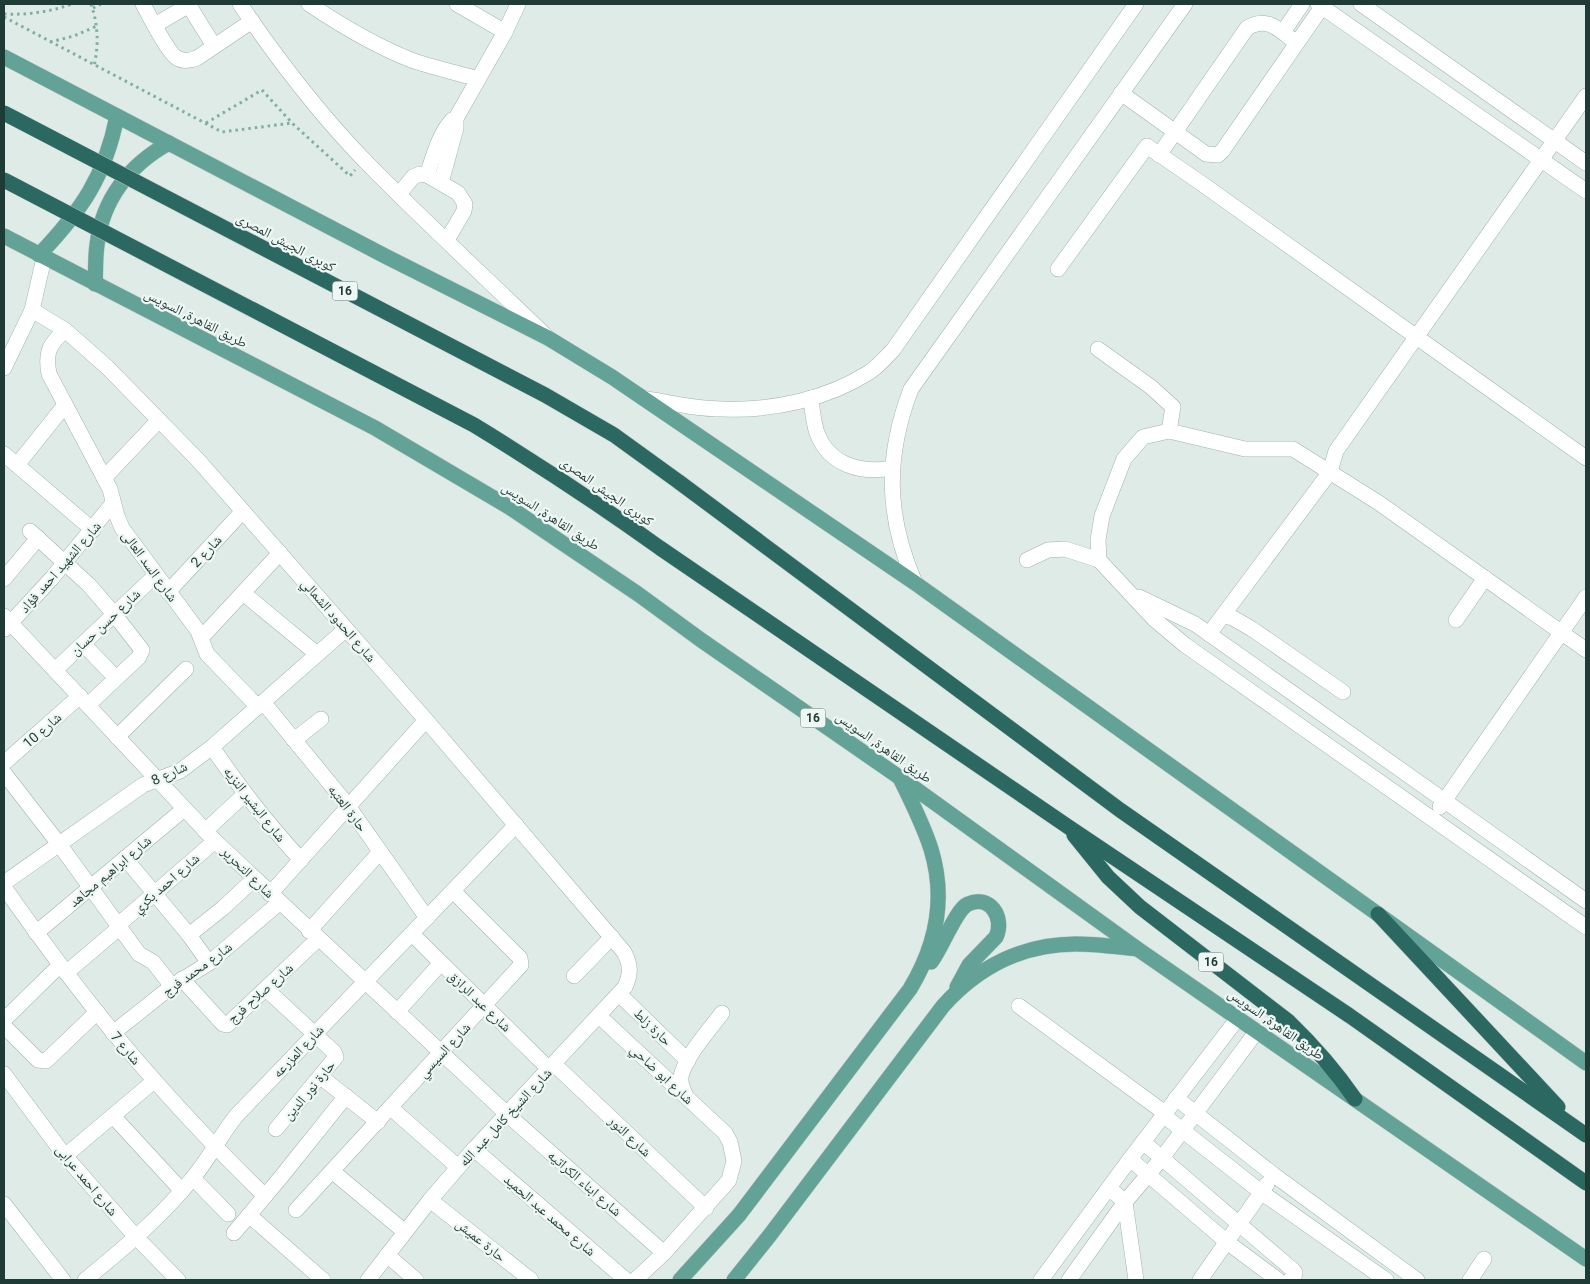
<svg xmlns="http://www.w3.org/2000/svg" width="1590" height="1284" font-family="Roboto,'Noto Naskh Arabic',sans-serif">
	<rect width="100%" height="100%" fill="#dfebe6"/>
	<g fill="none" stroke-linecap="round" stroke-linejoin="round">
		<g stroke="#a2b3ae" stroke-width="16">
			<g id="minor">
				<path d="M143,4C148,14 169,54 177,58C184,62 190,61 197,58L252,21"/>
				<path d="M188,4L214,46"/>
				<path d="M240,4C278,60 320,115 368,164C425,222 486,278 545,335"/>
				<path d="M309,4C342,26 377,47 414,61C435,68 457,73 478,79"/>
				<path d="M457,4L505,32"/>
				<path d="M1318,4L1586,191"/>
				<path d="M1361,4L1586,163"/>
				<path d="M155,25L189,5"/>
				<path d="M1283,32L1302,4"/>
				<path d="M1121,93L1206,154L1218,155L1223,150L1324,4"/>
				<path d="M1159,155L1247,28C1268,15 1280,31 1297,43"/>
				<path d="M427,175C433,158 439,134 452,120H455L505,32L518,4"/>
				<path d="M441,183L456,128V121"/>
				<path d="M399,194L413,177L420,174L427,175L458,193L465,204L464,211L447,240"/>
				<path d="M1058,269L1147,146L1201,183L1586,458"/>
				<path d="M32,310L65,330L107,367L198,460L426,720L624,952C631,965 631,974 625,987L474,1149L430,1200L368,1280"/>
				<path d="M65,330C49,345 45,352 49,374L110,489L117,516L122,528L198,631L207,654L258,707"/>
				<path d="M1098,349L1151,387L1173,407L1169,431"/>
				<path d="M4,368L32,310L44,258"/>
				<path d="M643,398C670,403 697,409 724,409C772,411 827,399 868,373C877,368 885,358 893,350L1136,4"/>
				<path d="M811,398C812,409 813,421 817,433C829,465 861,474 892,468"/>
				<path d="M4,454L93,530"/>
				<path d="M17,465L65,405"/>
				<path d="M104,478L159,420"/>
				<path d="M30,531L89,585L114,614L142,650L139,657L88,705"/>
				<path d="M1027,560L1048,550L1065,549L1099,560"/>
				<path d="M4,579L38,538"/>
				<path d="M915,583C886,516 885,457 911,389L1185,4"/>
				<path d="M168,592L243,511"/>
				<path d="M243,593L317,654"/>
				<path d="M1139,597L1195,624L1586,901"/>
				<path d="M4,616L215,841L507,1114L664,1253"/>
				<path d="M1223,616L1233,618L1252,629L1343,692"/>
				<path d="M1456,620L1485,578"/>
				<path d="M5,629L52,578L113,503"/>
				<path d="M1209,634L1330,472L1336,451L1586,96"/>
				<path d="M201,638L280,553"/>
				<path d="M83,644L116,678"/>
				<path d="M1586,650L1379,503L1293,449H1245L1169,431L1143,437L1124,459L1102,516L1098,540L1099,560L1154,619L1185,645L1586,927"/>
				<path d="M55,670L156,575"/>
				<path d="M263,702L346,803L427,918"/>
				<path d="M117,737L186,669"/>
				<path d="M294,740L321,719"/>
				<path d="M212,747C239,787 268,824 301,860"/>
				<path d="M4,763L80,696"/>
				<path d="M4,773L59,844L139,954L153,962L172,986"/>
				<path d="M1440,807L1586,597"/>
				<path d="M205,831L245,794"/>
				<path d="M125,858L189,935L209,963"/>
				<path d="M4,883L143,785L180,771L212,747L346,629"/>
				<path d="M4,887C51,954 100,1020 155,1081C190,1121 227,1159 265,1196"/>
				<path d="M270,894L426,720"/>
				<path d="M118,925L215,841"/>
				<path d="M309,931L380,852"/>
				<path d="M36,933L184,809"/>
				<path d="M412,934L549,1069"/>
				<path d="M189,935L223,908L254,879"/>
				<path d="M66,973L120,927"/>
				<path d="M574,976L612,937"/>
				<path d="M182,979L223,1024L227,1025L318,939"/>
				<path d="M266,989L334,1052L336,1057L276,1129"/>
				<path d="M619,994L688,1061"/>
				<path d="M1019,1006L1165,1113"/>
				<path d="M397,1012L441,963"/>
				<path d="M599,1016L725,1133L730,1142L734,1161L729,1180L723,1187L664,1253L635,1280"/>
				<path d="M4,1020L60,965"/>
				<path d="M4,1026L38,1060L46,1061L97,1012"/>
				<path d="M113,1033L172,986L209,963L279,903"/>
				<path d="M554,1064L706,1208"/>
				<path d="M4,1074L65,1156L136,1237L178,1280"/>
				<path d="M321,1077L378,1122"/>
				<path d="M686,1096C683,1090 680,1084 681,1077C684,1058 710,1029 722,1013"/>
				<path d="M1176,1098L1274,1175L1417,1280"/>
				<path d="M391,1108L458,1167"/>
				<path d="M1163,1115L1261,1192L1386,1280"/>
				<path d="M113,1116L182,1191"/>
				<path d="M1143,1142L1293,1270L1295,1273L1294,1277L1290,1280"/>
				<path d="M474,1149L626,1280"/>
				<path d="M65,1156L154,1081"/>
				<path d="M1130,1159L1227,1242L1278,1280"/>
				<path d="M332,1171L405,1232"/>
				<path d="M193,1178L228,1214"/>
				<path d="M1109,1188L1125,1202L1136,1280"/>
				<path d="M430,1200L531,1280"/>
				<path d="M4,1204L63,1280"/>
				<path d="M296,1210L521,965L520,958L453,891"/>
				<path d="M249,1215L323,1280"/>
				<path d="M234,1233L281,1177L346,1096"/>
				<path d="M387,1255L416,1280"/>
				<path d="M85,1280C123,1249 161,1217 192,1179C209,1159 220,1136 236,1116L516,825"/>
				<path d="M1041,1280L1130,1159L1238,1018"/>
				<path d="M1069,1280L1125,1202L1162,1158L1257,1031"/>
				<path d="M1200,1280L1267,1184"/>
				<path d="M1470,1280L1484,1259"/>
			</g>
		</g>
		<g stroke="#c0c8c7" stroke-width="16">
			<g id="major">
				<path d="M4,57L385,256L548,338L612,377L915,583L1586,1063"/>
				<path d="M4,236L375,428L509,507L638,594L701,640L899,777L1139,950L1586,1259"/>
				<path d="M39,255C81,211 105,177 117,116"/>
				<path d="M95,284C96,271 95,258 97,245C102,200 129,165 169,143"/>
				<path d="M931,962C942,948 956,909 968,904C990,894 1005,918 996,937L969,965L957,987"/>
				<path d="M680,1280L739,1215L910,989C936,946 946,898 931,849C923,824 911,801 900,778"/>
				<path d="M734,1280L770,1235L943,1006C978,967 1023,944 1076,944C1097,944 1117,947 1137,949"/>
			</g>
		</g>
		<g stroke="#c0c8c7" stroke-width="16">
			<g id="highway">
				<path d="M679,482L1120,810L1586,1135"/>
				<path d="M660,548L1067,826L1350,1016L1586,1183"/>
				<path d="M1074,835L1108,877L1140,907L1288,1021C1313,1045 1335,1070 1355,1099"/>
				<path d="M1378,914L1558,1107"/>
			</g>
		</g>
		<g stroke="#7eafa4" stroke-width="3" stroke-dasharray="2.5 4" stroke-linecap="butt">
			<path d="M91,4C98,24 99,45 94,66"/>
			<path d="M93,8L101,4"/>
			<path d="M4,14C28,15 49,12 72,4"/>
			<path d="M4,17L222,132L292,123"/>
			<path d="M50,42L74,36L97,26"/>
			<path d="M206,123L262,90L292,123L350,176L355,170"/>
		</g>
		<use href="#minor" stroke="#fff" stroke-width="15"/>
		<use href="#major" stroke="#62a297" stroke-width="15"/>
		<use href="#highway" stroke="#2b6861" stroke-width="15"/>
		<g stroke="#c0c8c7" stroke-width="16" stroke-linecap="butt">
			<g id="highway-bridge">
				<path d="M4,113L545,395L614,435L679,482"/>
				<path d="M4,180L474,425C538,464 600,505 660,548"/>
			</g>
		</g>
		<use href="#highway-bridge" stroke="#2b6861" stroke-width="15"/>
	</g>
	<g text-anchor="middle" dominant-baseline="central" stroke-width="4.5" stroke-linejoin="round" paint-order="stroke">
		<g fill="#eff7f4" stroke="#5d736f" stroke-width="1">
			<rect x="332.5" y="281.5" width="25" height="19" rx="4"/>
			<rect x="800.5" y="708.5" width="25" height="19" rx="4"/>
			<rect x="1198.5" y="952.5" width="25" height="19" rx="4"/>
		</g>
		<g font-size="12" font-weight="bold" fill="#1f3b36">
			<text x="345" y="291">16</text>
			<text x="813" y="718">16</text>
			<text x="1211" y="962">16</text>
		</g>
		<g font-size="14" fill="#1f3b36" stroke="#eff7f4">
			<text transform="translate(286 242) rotate(28)">كوبرى الجيش المصرى</text>
			<text transform="translate(196 318) rotate(27)">طريق القاهرة, السويس</text>
			<text transform="translate(607 491) rotate(35)">كوبرى الجيش المصرى</text>
			<text transform="translate(551 516) rotate(33)">طريق القاهرة, السويس</text>
			<text transform="translate(206 551) rotate(-47)">شارع 2</text>
			<text transform="translate(150 566) rotate(54)">شارع السد العالى</text>
			<text transform="translate(60 567) rotate(-49)">شارع الشهيد احمد فؤاد</text>
			<text transform="translate(339 620) rotate(49)">شارع الحدود الشمالي</text>
			<text transform="translate(105 622) rotate(-43)">شارع حسن حسان</text>
			<text transform="translate(42 730) rotate(-41)">شارع 10</text>
			<text transform="translate(884 747) rotate(35)">طريق القاهرة, السويس</text>
			<text transform="translate(169 773) rotate(-25)">شارع 8</text>
			<text transform="translate(255 804) rotate(52)">شارع البشير النزيه</text>
			<text transform="translate(348 808) rotate(53)">حارة العتبه</text>
			<text transform="translate(110 871) rotate(-40)">شارع ابراهيم مجاهد</text>
			<text transform="translate(248 872) rotate(44)">شارع التحرير</text>
			<text transform="translate(166 883) rotate(-41)">شارع احمد بكري</text>
			<text transform="translate(197 969) rotate(-36)">شارع محمد فرج</text>
			<text transform="translate(260 993) rotate(-42)">شارع صلاح فرج</text>
			<text transform="translate(480 1001) rotate(44)">شارع عبد الرازق</text>
			<text transform="translate(1276 1024) rotate(35)">طريق القاهرة, السويس</text>
			<text transform="translate(653 1027) rotate(44)">حارة زلط</text>
			<text transform="translate(126 1048) rotate(50)">شارع 7</text>
			<text transform="translate(444 1050) rotate(-47)">شارع السيسي</text>
			<text transform="translate(298 1051) rotate(-46)">شارع المزرعه</text>
			<text transform="translate(662 1074) rotate(43)">شارع ابو ضاحي</text>
			<text transform="translate(309 1090) rotate(-50)">حارة نور الدين</text>
			<text transform="translate(505 1117) rotate(-47)">شارع الشيخ كامل عبد الله</text>
			<text transform="translate(630 1136) rotate(43)">شارع النور</text>
			<text transform="translate(87 1180) rotate(50)">شارع احمد عرابى</text>
			<text transform="translate(585 1183) rotate(41)">شارع ابناء الكراتيه</text>
			<text transform="translate(550 1215) rotate(41)">شارع محمد عبد الحميد</text>
			<text transform="translate(481 1240) rotate(39)">حارة عميش</text>
		</g>
	</g>
	<rect width="1590" height="1284" fill="none" stroke="#1f3b36" stroke-width="10"/>
</svg>
